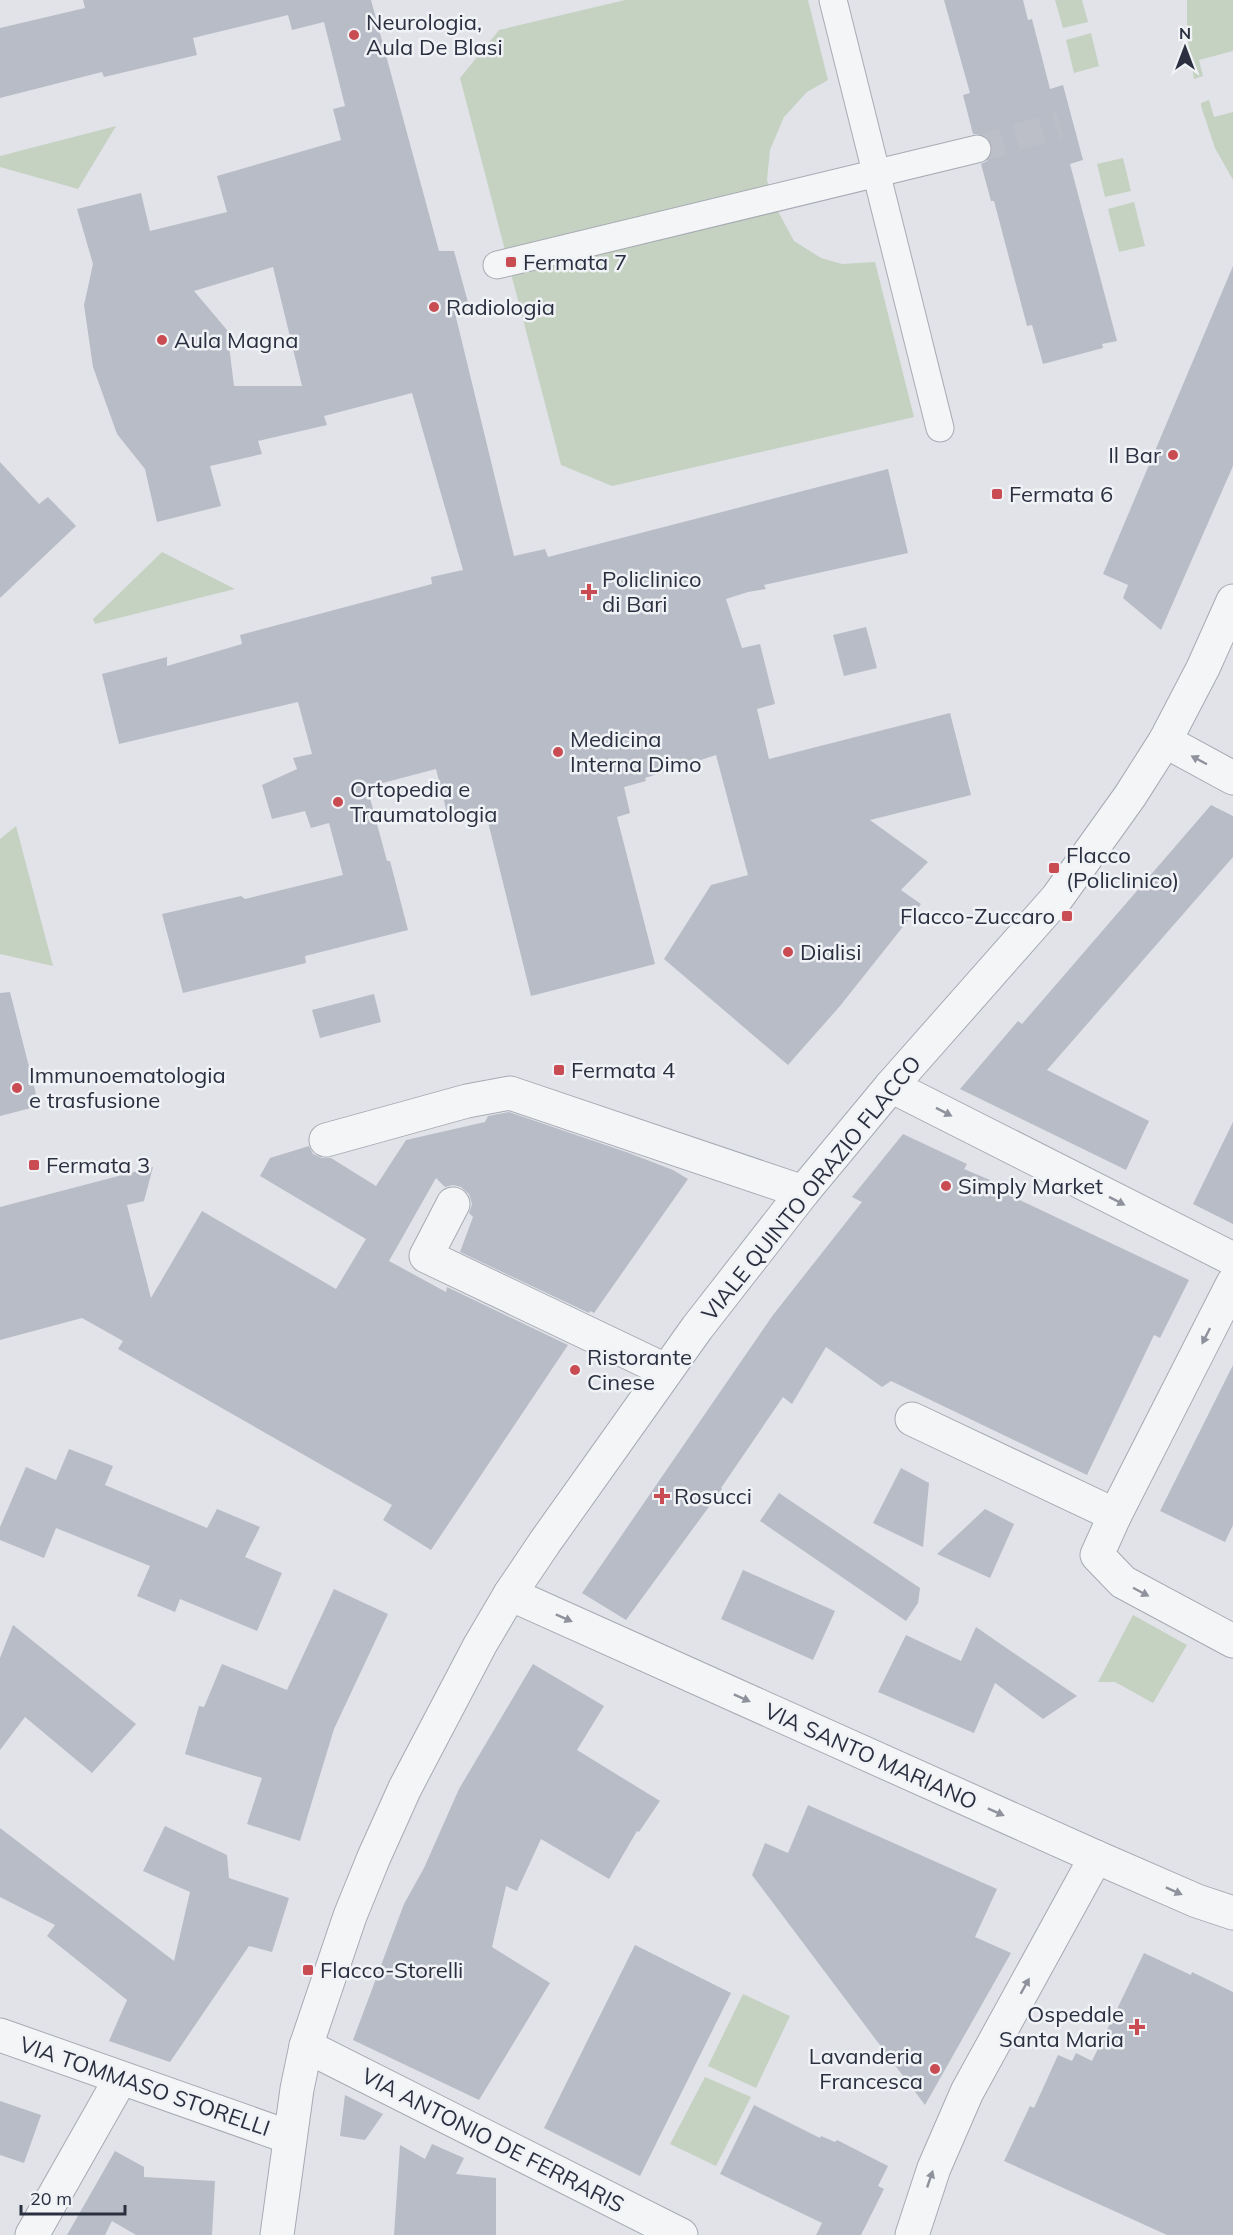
<svg xmlns="http://www.w3.org/2000/svg" width="1233" height="2235" font-family="Mulish,sans-serif">
	<rect width="100%" height="100%" fill="#e1e3e9"/>
	<g fill="#c5d2c2">
		<path d="M625,0H808L828,80L807,92L784,117L770,150L767,180L774,204L794,241L821,258L842,264L875,262L914,417L612,486L561,465L460,78L499,30Z"/>
		<path d="M1055,0H1082L1088,22L1063,28Z"/>
		<path d="M1187,0H1233V51L1199,60L1203,76L1194,79L1187,36Z"/>
		<path d="M1091,33L1099,66L1074,73L1066,40Z"/>
		<path d="M1209,100L1214,117L1233,112V180L1215,148L1201,106V103Z"/>
		<path d="M116,126L78,189L0,167V156Z"/>
		<path d="M1123,158L1131,191L1105,197L1097,164Z"/>
		<path d="M1134,202L1145,246L1119,252L1108,209Z"/>
		<path d="M162,552L235,589L95,624L93,619Z"/>
		<path d="M16,826L53,966L0,954V839Z"/>
		<path d="M1133,1615L1187,1645L1153,1703L1115,1682H1098Z"/>
		<path d="M743,1994L790,2016L756,2088L708,2066Z"/>
		<path d="M705,2077L751,2097L716,2166L670,2144Z"/>
	</g>
	<g fill="#b8bcc6" fill-rule="evenodd">
		<path d="M83,0H371L439,251H454L469,306L454,309L514,556L545,549L548,557L888,469L908,553L764,585L766,589L748,592L726,599L742,648L760,644L775,704L757,709L769,759L950,713L971,795L870,820L928,862L901,890L921,904L840,1006L788,1065L664,959L711,885L748,875L716,755L645,778L646,781L624,787L630,813L617,817L655,964L531,996L488,822L474,824L472,812L448,817L436,769L367,787L387,861H390L408,930L305,956L306,963L183,993L162,914L241,896L245,899L343,875L329,823L311,828L305,811L272,819L262,785L297,769L293,758L312,754L298,702L119,744L102,674L167,657V666L242,644L240,635L432,584L431,577L463,570L412,393L324,416L327,425L258,441L262,454L210,466L221,506L157,522L145,469L117,434L93,367L84,305L93,264L77,209L141,193L150,231L227,212L217,176L341,140L333,109L345,106L324,22L292,30L288,15L193,38L197,55L104,77L102,72L0,98V28L85,8ZM273,267L302,386H234L227,330L194,291Z"/>
		<path d="M944,0H1023L1028,20L1032,19L1050,89L1063,85L1083,160L1070,164L1117,341L1102,344L1103,348L1043,364L1032,325L1027,326L994,201H991L981,164L987,161L992,154V145L989,139L982,134H973L963,95L970,93Z"/>
		<path d="M1233,266V466L1161,630L1123,598L1128,585L1103,574Z"/>
		<path d="M0,462L39,504L48,497L76,526L0,598Z"/>
		<path d="M866,627L877,668L844,676L833,635Z"/>
		<path d="M1211,805L1233,816V857L1047,1070L1149,1121L1126,1170L960,1089L1018,1021L1022,1024Z"/>
		<path d="M10,992L39,1106L0,1116V993Z"/>
		<path d="M374,994L381,1022L320,1038L312,1010Z"/>
		<path d="M509,1112L629,1153L673,1170L688,1179L594,1313L590,1311L589,1313L460,1252L473,1217L469,1213L472,1204L469,1194L461,1187L453,1185L445,1187L436,1178L389,1261L446,1292L447,1287L568,1345L431,1550L383,1520L392,1505L118,1349L123,1341L82,1318L0,1340V1207L153,1167L144,1201L127,1205L151,1298L202,1211L336,1289L366,1239L260,1176L270,1158L309,1146L313,1154L322,1158H331L376,1186L406,1140L485,1122L488,1116Z"/>
		<path d="M1233,1122V1224L1193,1204Z"/>
		<path d="M903,1134L967,1164L964,1169L990,1180L988,1185L1189,1280L1160,1338L1154,1335L1087,1475L891,1381L882,1387L826,1347L792,1404L783,1397L721,1488L722,1489L626,1620L582,1593L773,1315L862,1202L852,1197Z"/>
		<path d="M1233,1365V1525L1225,1542L1160,1511Z"/>
		<path d="M69,1449L113,1466L105,1485L207,1528L217,1509L260,1527L245,1557L282,1573L257,1631L180,1599L175,1612L137,1596L150,1566L56,1528L44,1558L0,1540V1527L26,1467L56,1480Z"/>
		<path d="M901,1468L929,1483L923,1547L873,1523Z"/>
		<path d="M779,1493L920,1588L918,1603L906,1621L760,1521Z"/>
		<path d="M985,1509L1014,1524L990,1578L937,1554Z"/>
		<path d="M743,1570L835,1611L813,1660L721,1619Z"/>
		<path d="M334,1589L388,1614L334,1729L300,1841L247,1824L262,1778L185,1754L199,1706L204,1707L222,1664L287,1690Z"/>
		<path d="M13,1625L136,1724L92,1773L25,1717L0,1750V1658Z"/>
		<path d="M976,1627L1002,1645L1077,1696L1043,1719L995,1683L974,1733L878,1692L906,1635L961,1661Z"/>
		<path d="M533,1664L604,1706L577,1750L660,1801L639,1832L637,1831L609,1879L541,1839L517,1891L506,1886L492,1947L550,1983L479,2100L353,2040L404,1904L424,1868L459,1789Z"/>
		<path d="M808,1805L997,1889L975,1937L1011,1953L925,2105L752,1875L765,1843L788,1853Z"/>
		<path d="M165,1826L227,1855L229,1878L289,1898L272,1952L249,1946L170,2062L109,2041L127,2000L47,1936L55,1925L0,1897V1828L174,1961L190,1892L143,1871Z"/>
		<path d="M635,1945L731,1993L640,2176L544,2128Z"/>
		<path d="M1144,1953L1191,1975L1192,1972L1233,1992V2235H1167L1004,2161L1030,2106L1034,2108L1058,2055L1072,2061L1076,2053L1092,2061Z"/>
		<path d="M345,2095L383,2114L365,2140L340,2136Z"/>
		<path d="M0,2101L41,2115L24,2163L0,2155Z"/>
		<path d="M754,2105L820,2138L821,2136L835,2142L837,2140L888,2166L878,2186L884,2189L861,2235H816L822,2223L720,2174Z"/>
		<path d="M432,2144L464,2158L456,2174L496,2178V2235H394L400,2145L425,2159Z"/>
		<path d="M115,2151L144,2167V2177L215,2181L212,2235H136L112,2221L105,2235H67Z"/>
	</g>
	<g fill="none" stroke-linecap="round" stroke-linejoin="round">
		<path stroke="#bcbfc7" stroke-width="27" stroke-dasharray="27 14" stroke-linecap="butt" d="M977,149L1060,125"/>
		<g stroke="#a6aab3" stroke-width="29">
			<g id="pedestrian">
				<path d="M833,0L940,428"/>
				<path d="M497,265L977,149"/>
			</g>
		</g>
		<g stroke="#a6aab3" stroke-width="35">
			<g id="minor">
				<path d="M1165,741L1233,778"/>
				<path d="M891,1086L1233,1259"/>
				<path d="M326,1140L467,1101L510,1093L803,1192"/>
				<path d="M453,1204L426,1256L665,1370"/>
				<path d="M1233,1283L1115,1515L1097,1555L1123,1582L1233,1641"/>
				<path d="M912,1419L1115,1515"/>
				<path d="M510,1594L1096,1857L1197,1901L1233,1913"/>
				<path d="M0,2035L289,2137"/>
				<path d="M306,2046L681,2235"/>
				<path d="M32,2235L121,2078"/>
				<path d="M912,2235L934,2168L967,2092L1096,1857"/>
			</g>
		</g>
		<g stroke="#a6aab3" stroke-width="35">
			<path id="tertiary" d="M277,2235L297,2089L306,2046L350,1916L374,1857L405,1788L480,1645L510,1594L545,1542L697,1328L803,1192L891,1086L1057,898L1130,796L1165,741L1203,668L1233,601"/>
		</g>
		<use href="#pedestrian" stroke="#f4f5f7" stroke-width="27"/>
		<use href="#minor" stroke="#f4f5f7" stroke-width="33"/>
		<use href="#tertiary" stroke="#f4f5f7" stroke-width="33"/>
	</g>
	<defs><path id="oneway-solid" d="M-6-.8H1V-3.2L6.5 0L1 3.2V.8H-6Z" transform="scale(1.5)"/></defs>
	<g fill="#8f929c">
		<use href="#oneway-solid" transform="translate(1199 760) rotate(-152)"/>
		<use href="#oneway-solid" transform="translate(944 1112) rotate(27)"/>
		<use href="#oneway-solid" transform="translate(1117 1201) rotate(27)"/>
		<use href="#oneway-solid" transform="translate(1206 1336) rotate(117)"/>
		<use href="#oneway-solid" transform="translate(1141 1592) rotate(28)"/>
		<use href="#oneway-solid" transform="translate(564 1618) rotate(24)"/>
		<use href="#oneway-solid" transform="translate(742 1698) rotate(24)"/>
		<use href="#oneway-solid" transform="translate(996 1812) rotate(24)"/>
		<use href="#oneway-solid" transform="translate(1174 1891) rotate(24)"/>
		<use href="#oneway-solid" transform="translate(1025 1986) rotate(-61)"/>
		<use href="#oneway-solid" transform="translate(930 2179) rotate(-71)"/>
	</g>
	<g fill="#c84c52" stroke="#f0f2f6" stroke-width="2">
		<circle cx="354" cy="35" r="6"/>
		<rect x="505" y="256" width="12" height="12" rx="3"/>
		<circle cx="434" cy="307" r="6"/>
		<circle cx="162" cy="340" r="6"/>
		<circle cx="1173" cy="455" r="6"/>
		<rect x="991" y="488" width="12" height="12" rx="3"/>
		<path d="M586 583h6v6h6v6h-6v6h-6v-6h-6v-6h6z"/>
		<circle cx="558" cy="752" r="6"/>
		<circle cx="338" cy="802" r="6"/>
		<rect x="1048" y="862" width="12" height="12" rx="3"/>
		<rect x="1061" y="910" width="12" height="12" rx="3"/>
		<circle cx="788" cy="952" r="6"/>
		<rect x="553" y="1064" width="12" height="12" rx="3"/>
		<circle cx="17" cy="1088" r="6"/>
		<rect x="28" y="1159" width="12" height="12" rx="3"/>
		<circle cx="946" cy="1186" r="6"/>
		<circle cx="575" cy="1370" r="6"/>
		<path d="M659 1487h6v6h6v6h-6v6h-6v-6h-6v-6h6z"/>
		<rect x="302" y="1964" width="12" height="12" rx="3"/>
		<path d="M1134 2018h6v6h6v6h-6v6h-6v-6h-6v-6h6z"/>
		<circle cx="935" cy="2069" r="6"/>
	</g>
	<g text-anchor="middle" dominant-baseline="central" stroke-width="5" stroke-linejoin="round" paint-order="stroke">
		<g font-size="22" fill="#2a3040" stroke="#f0f2f6" text-anchor="start">
			<text x="366" y="22">Neurologia,<tspan x="366" dy="25">Aula De Blasi</tspan></text>
			<text x="523" y="262">Fermata 7</text>
			<text x="446" y="307">Radiologia</text>
			<text x="174" y="340">Aula Magna</text>
			<text x="1161" y="455" text-anchor="end">Il Bar</text>
			<text x="1009" y="494">Fermata 6</text>
			<text x="602" y="579">Policlinico<tspan x="602" dy="25">di Bari</tspan></text>
			<text x="570" y="739">Medicina<tspan x="570" dy="25">Interna Dimo</tspan></text>
			<text x="350" y="789">Ortopedia e<tspan x="350" dy="25">Traumatologia</tspan></text>
			<text x="1066" y="855">Flacco<tspan x="1066" dy="25">(Policlinico)</tspan></text>
			<text x="1055" y="916" text-anchor="end">Flacco-Zuccaro</text>
			<text x="800" y="952">Dialisi</text>
			<text x="571" y="1070">Fermata 4</text>
			<text x="29" y="1075">Immunoematologia<tspan x="29" dy="25">e trasfusione</tspan></text>
			<text x="46" y="1165">Fermata 3</text>
			<text x="958" y="1186">Simply Market</text>
			<text x="587" y="1357">Ristorante<tspan x="587" dy="25">Cinese</tspan></text>
			<text x="674" y="1496">Rosucci</text>
			<text x="320" y="1970">Flacco-Storelli</text>
			<text x="1124" y="2014" text-anchor="end">Ospedale<tspan x="1124" dy="25">Santa Maria</tspan></text>
			<text x="923" y="2056" text-anchor="end">Lavanderia<tspan x="923" dy="25">Francesca</tspan></text>
		</g>
		<g font-size="22" fill="#2a3040" stroke="#f0f2f6">
			<text transform="translate(811 1188) rotate(-51)">VIALE QUINTO ORAZIO FLACCO</text>
			<text transform="translate(871 1756) rotate(24)">VIA SANTO MARIANO</text>
			<text transform="translate(145 2086) rotate(19)">VIA TOMMASO STORELLI</text>
			<text transform="translate(493 2140) rotate(27)">VIA ANTONIO DE FERRARIS</text>
		</g>
	</g>
	<g transform="translate(1185 48)" stroke="#f0f2f6" stroke-width="4.5" paint-order="stroke">
	<path d="M0-4.5L10 22L0 15L-10 22Z" fill="#2a3040"/>
	<text y="-9" font-size="16" font-weight="bold" text-anchor="middle" fill="#2a3040">N</text>
	</g>
	<path d="M21 2205v9h104v-9" fill="none" stroke="#2a3040" stroke-width="3"/>
	<text x="30" y="2205" font-size="18" fill="#2a3040" stroke="#f0f2f6" stroke-width="4.5" paint-order="stroke">20 m</text>
</svg>
